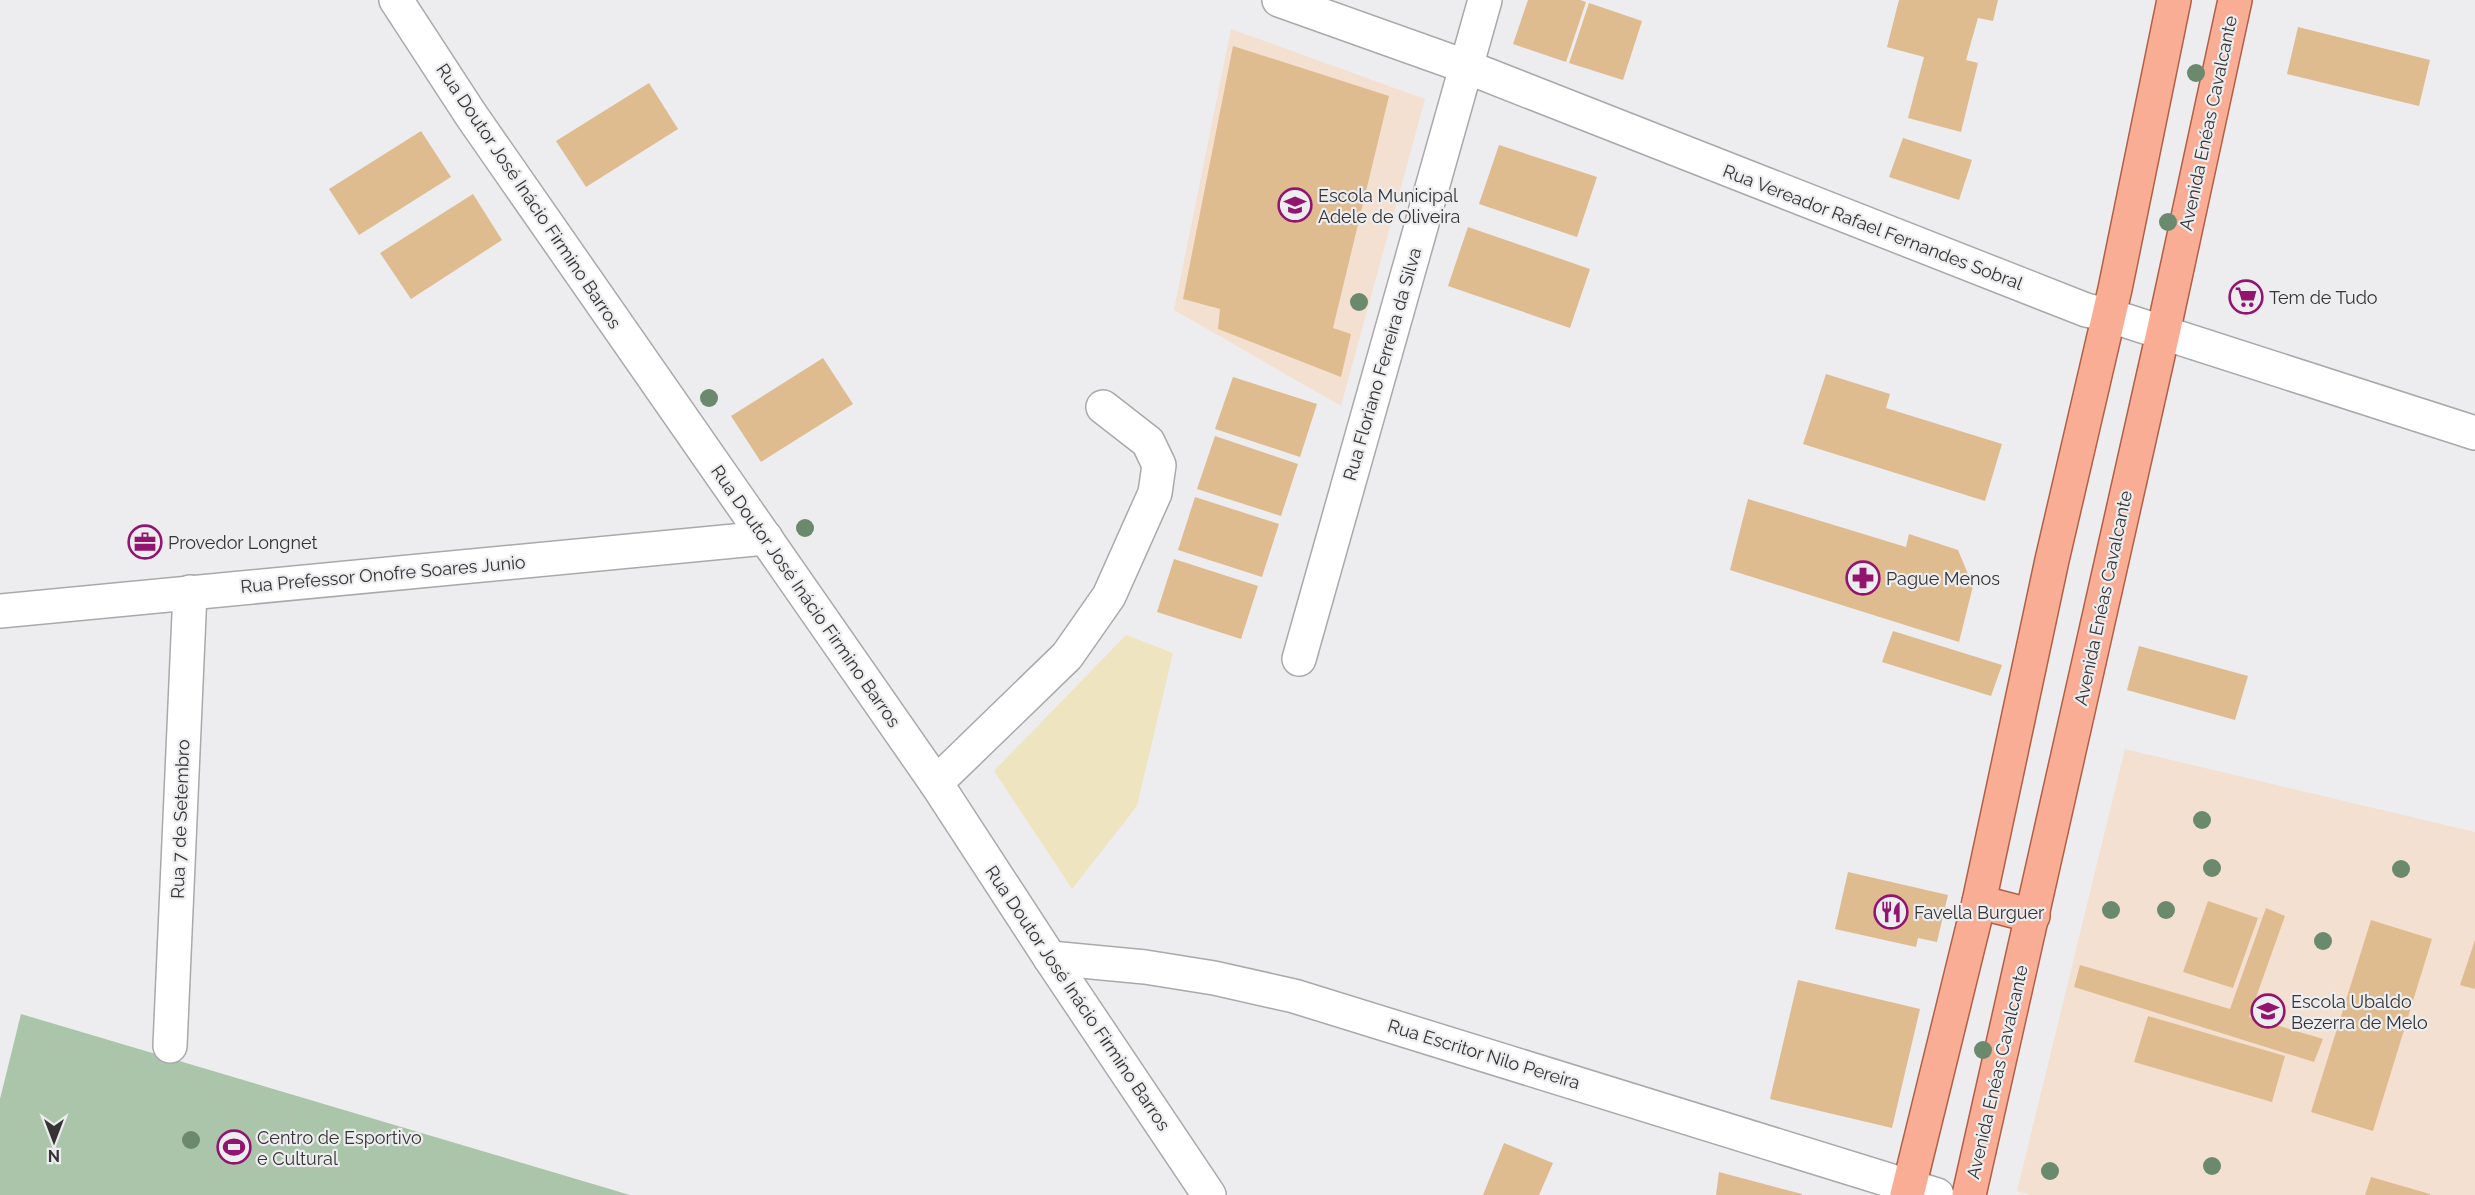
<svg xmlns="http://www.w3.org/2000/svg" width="2475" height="1195" font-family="Raleway,sans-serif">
	<rect width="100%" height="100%" fill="#ededef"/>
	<g fill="#f4e0d0">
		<path d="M1231,29L1425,99L1341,406L1174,310Z"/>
		<path d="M2125,749L2475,832V1195H2031L2017,1191Z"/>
	</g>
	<path fill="#abc5aa" d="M21,1014L630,1195H0V1099Z"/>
	<path fill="#eee4bf" d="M1126,635L1173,653L1137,806L1072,889L994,771Z"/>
	<g fill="#dfbb90">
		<path d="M1528,0H1580L1586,2L1566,62L1513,44Z"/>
		<path d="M1899,0H1998L1993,21L1978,18L1966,60L1978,63L1961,132L1908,118L1924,57L1887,47Z"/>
		<path d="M1589,3L1642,21L1623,80L1569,63Z"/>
		<path d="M2298,27L2430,60L2419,106L2287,74Z"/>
		<path d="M1233,46L1389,96L1333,328L1351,334L1341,377L1218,329L1220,309L1183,299Z"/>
		<path d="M649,83L678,129L586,187L556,141Z"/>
		<path d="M421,131L451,177L359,235L329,189Z"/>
		<path d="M1903,138L1972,160L1959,200L1889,177Z"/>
		<path d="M1499,145L1597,177L1577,237L1479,204Z"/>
		<path d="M473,194L502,240L411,299L380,253Z"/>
		<path d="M1468,227L1590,269L1570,328L1448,286Z"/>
		<path d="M823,358L853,404L761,462L731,416Z"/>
		<path d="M1826,374L1890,394L1886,408L2002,444L1985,501L1803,444Z"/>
		<path d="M1233,377L1317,404L1300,457L1215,429Z"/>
		<path d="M1215,436L1298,464L1281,516L1197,489Z"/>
		<path d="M1195,497L1279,524L1262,577L1178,550Z"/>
		<path d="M1748,499L1906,547L1909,534L1958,550L1973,586L1959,642L1730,570Z"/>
		<path d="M1174,559L1258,586L1241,639L1157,612Z"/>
		<path d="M1893,631L2002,665L1991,696L1882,662Z"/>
		<path d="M2139,646L2248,676L2235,720L2127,690Z"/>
		<path d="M1848,872L1948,895L1937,942L1918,938L1916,947L1835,929Z"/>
		<path d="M2208,901L2258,918L2233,988L2183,972Z"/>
		<path d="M2266,908L2285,916L2249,1017L2323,1039L2314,1062L2074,987L2080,965L2230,1009Z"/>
		<path d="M2371,920L2432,939L2373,1131L2311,1112Z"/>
		<path d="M2475,940V989L2460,985Z"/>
		<path d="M1798,980L1920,1009L1892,1128L1770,1099Z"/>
		<path d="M2148,1016L2285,1056L2272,1102L2134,1062Z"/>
		<path d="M1504,1143L1553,1163L1539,1195H1483Z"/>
		<path d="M1719,1172L1802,1194V1195H1716Z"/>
		<path d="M2371,1177L2430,1194V1195H2365Z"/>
	</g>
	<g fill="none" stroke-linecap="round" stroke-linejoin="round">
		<g stroke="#a9a9ab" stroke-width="36">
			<g id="minor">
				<path d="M396,0L471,115L936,783L1050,958L1209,1195"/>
				<path d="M1279,0L1467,67L2086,310L2108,315L2475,433"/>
				<path d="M0,611L766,538"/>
				<path d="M1299,659L1485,0"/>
				<path d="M936,783L1067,656L1109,596L1155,493L1159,465L1148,442L1103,407"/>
				<path d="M1050,958L1145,967L1214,978L1294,996L1937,1195"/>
				<path d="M170,1046L190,592"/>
			</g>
		</g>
		<g stroke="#b15f45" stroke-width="36">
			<g id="major">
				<path d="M1979,902L2033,916"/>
				<path d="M1907,1195L1979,902L2052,560L2115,289L2174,0"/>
				<path d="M1969,1195L2163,333L2235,0"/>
			</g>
		</g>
		<use href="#minor" stroke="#fff" stroke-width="33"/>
		<use href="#major" stroke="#f8ad94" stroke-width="33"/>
	</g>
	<g fill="#6b896c">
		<circle cx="2196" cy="73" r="9"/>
		<circle cx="2168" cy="222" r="9"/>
		<circle cx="1359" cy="302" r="9"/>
		<circle cx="709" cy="398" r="9"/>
		<circle cx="805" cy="528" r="9"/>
		<circle cx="2202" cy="820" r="9"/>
		<circle cx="2212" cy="868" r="9"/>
		<circle cx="2401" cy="869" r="9"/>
		<circle cx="2111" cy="910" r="9"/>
		<circle cx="2166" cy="910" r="9"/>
		<circle cx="2323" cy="941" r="9"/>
		<circle cx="1983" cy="1050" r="9"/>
		<circle cx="191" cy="1140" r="9"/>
		<circle cx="2212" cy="1166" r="9"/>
		<circle cx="2050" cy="1171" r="9"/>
	</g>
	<defs>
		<g id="school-ring" transform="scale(1.725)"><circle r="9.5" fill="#ededef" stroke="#92146f" stroke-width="1.5"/><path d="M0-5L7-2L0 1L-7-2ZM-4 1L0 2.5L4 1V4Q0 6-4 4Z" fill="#92146f"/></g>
		<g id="supermarket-ring" transform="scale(1.725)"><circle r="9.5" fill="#ededef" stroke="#92146f" stroke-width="1.5"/><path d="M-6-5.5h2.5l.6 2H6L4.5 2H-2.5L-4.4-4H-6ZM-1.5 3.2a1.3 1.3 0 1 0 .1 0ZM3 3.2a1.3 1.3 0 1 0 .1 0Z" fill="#92146f"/></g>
		<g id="office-ring" transform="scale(1.725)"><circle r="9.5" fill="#ededef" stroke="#92146f" stroke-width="1.5"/><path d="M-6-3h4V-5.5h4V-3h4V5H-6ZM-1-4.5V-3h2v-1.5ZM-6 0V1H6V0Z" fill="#92146f"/></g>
		<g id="pharmacy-ring" transform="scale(1.725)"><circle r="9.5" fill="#ededef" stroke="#92146f" stroke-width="1.5"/><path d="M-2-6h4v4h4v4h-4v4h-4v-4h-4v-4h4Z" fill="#92146f"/></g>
		<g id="restaurant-ring" transform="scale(1.725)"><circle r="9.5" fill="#ededef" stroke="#92146f" stroke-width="1.5"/><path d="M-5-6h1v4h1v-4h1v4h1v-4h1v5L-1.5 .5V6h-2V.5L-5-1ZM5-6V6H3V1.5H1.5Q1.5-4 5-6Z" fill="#92146f"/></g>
		<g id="stadium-ring" transform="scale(1.725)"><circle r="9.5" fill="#ededef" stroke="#92146f" stroke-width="1.5"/><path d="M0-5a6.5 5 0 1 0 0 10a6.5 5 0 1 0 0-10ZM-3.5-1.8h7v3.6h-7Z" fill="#92146f"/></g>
	</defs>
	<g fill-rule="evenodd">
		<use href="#school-ring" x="1295" y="205"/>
		<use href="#supermarket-ring" x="2246" y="297"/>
		<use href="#office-ring" x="145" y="542"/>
		<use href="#pharmacy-ring" x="1863" y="578"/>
		<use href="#restaurant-ring" x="1891" y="912"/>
		<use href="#school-ring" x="2268" y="1011"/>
		<use href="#stadium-ring" x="234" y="1147"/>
	</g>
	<g text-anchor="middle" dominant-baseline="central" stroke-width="4.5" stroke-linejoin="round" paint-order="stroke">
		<g font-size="18" fill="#343435" stroke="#ededef">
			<text transform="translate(2208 123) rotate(-78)">Avenida Enéas Cavalcante</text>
			<text transform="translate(529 196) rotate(56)">Rua Doutor José Inácio Firmino Barros</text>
			<text transform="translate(1873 227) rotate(21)">Rua Vereador Rafael Fernandes Sobral</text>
			<text transform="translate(1382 364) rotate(-74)">Rua Floriano Ferreira da Silva</text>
			<text transform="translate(383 574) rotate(-5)">Rua Prefessor Onofre Soares Junio</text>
			<text transform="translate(806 596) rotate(55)">Rua Doutor José Inácio Firmino Barros</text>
			<text transform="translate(2103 598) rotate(-78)">Avenida Enéas Cavalcante</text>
			<text transform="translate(180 819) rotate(-88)">Rua 7 de Setembro</text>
			<text transform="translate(1078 998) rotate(56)">Rua Doutor José Inácio Firmino Barros</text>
			<text transform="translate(1484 1054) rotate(17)">Rua Escritor Nilo Pereira</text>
			<text transform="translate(1997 1072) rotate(-77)">Avenida Enéas Cavalcante</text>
		</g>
		<g font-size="18" fill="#343435" stroke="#ededef" text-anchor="start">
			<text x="1318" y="195">Escola Municipal<tspan x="1318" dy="21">Adele de Oliveira</tspan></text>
			<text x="2269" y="297">Tem de Tudo</text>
			<text x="168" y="542">Provedor Longnet</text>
			<text x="1886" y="578">Pague Menos</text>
			<text x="1914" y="912">Favella Burguer</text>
			<text x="2291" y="1001">Escola Ubaldo<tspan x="2291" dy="21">Bezerra de Melo</tspan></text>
			<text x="257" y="1137">Centro de Esportivo<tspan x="257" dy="21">e Cultural</tspan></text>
		</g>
	</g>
	<g transform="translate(54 1141) rotate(180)" stroke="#ededef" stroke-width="4.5" paint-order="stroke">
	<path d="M0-4.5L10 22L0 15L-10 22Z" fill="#343435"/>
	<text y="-9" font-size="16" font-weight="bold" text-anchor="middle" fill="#343435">N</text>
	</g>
</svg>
